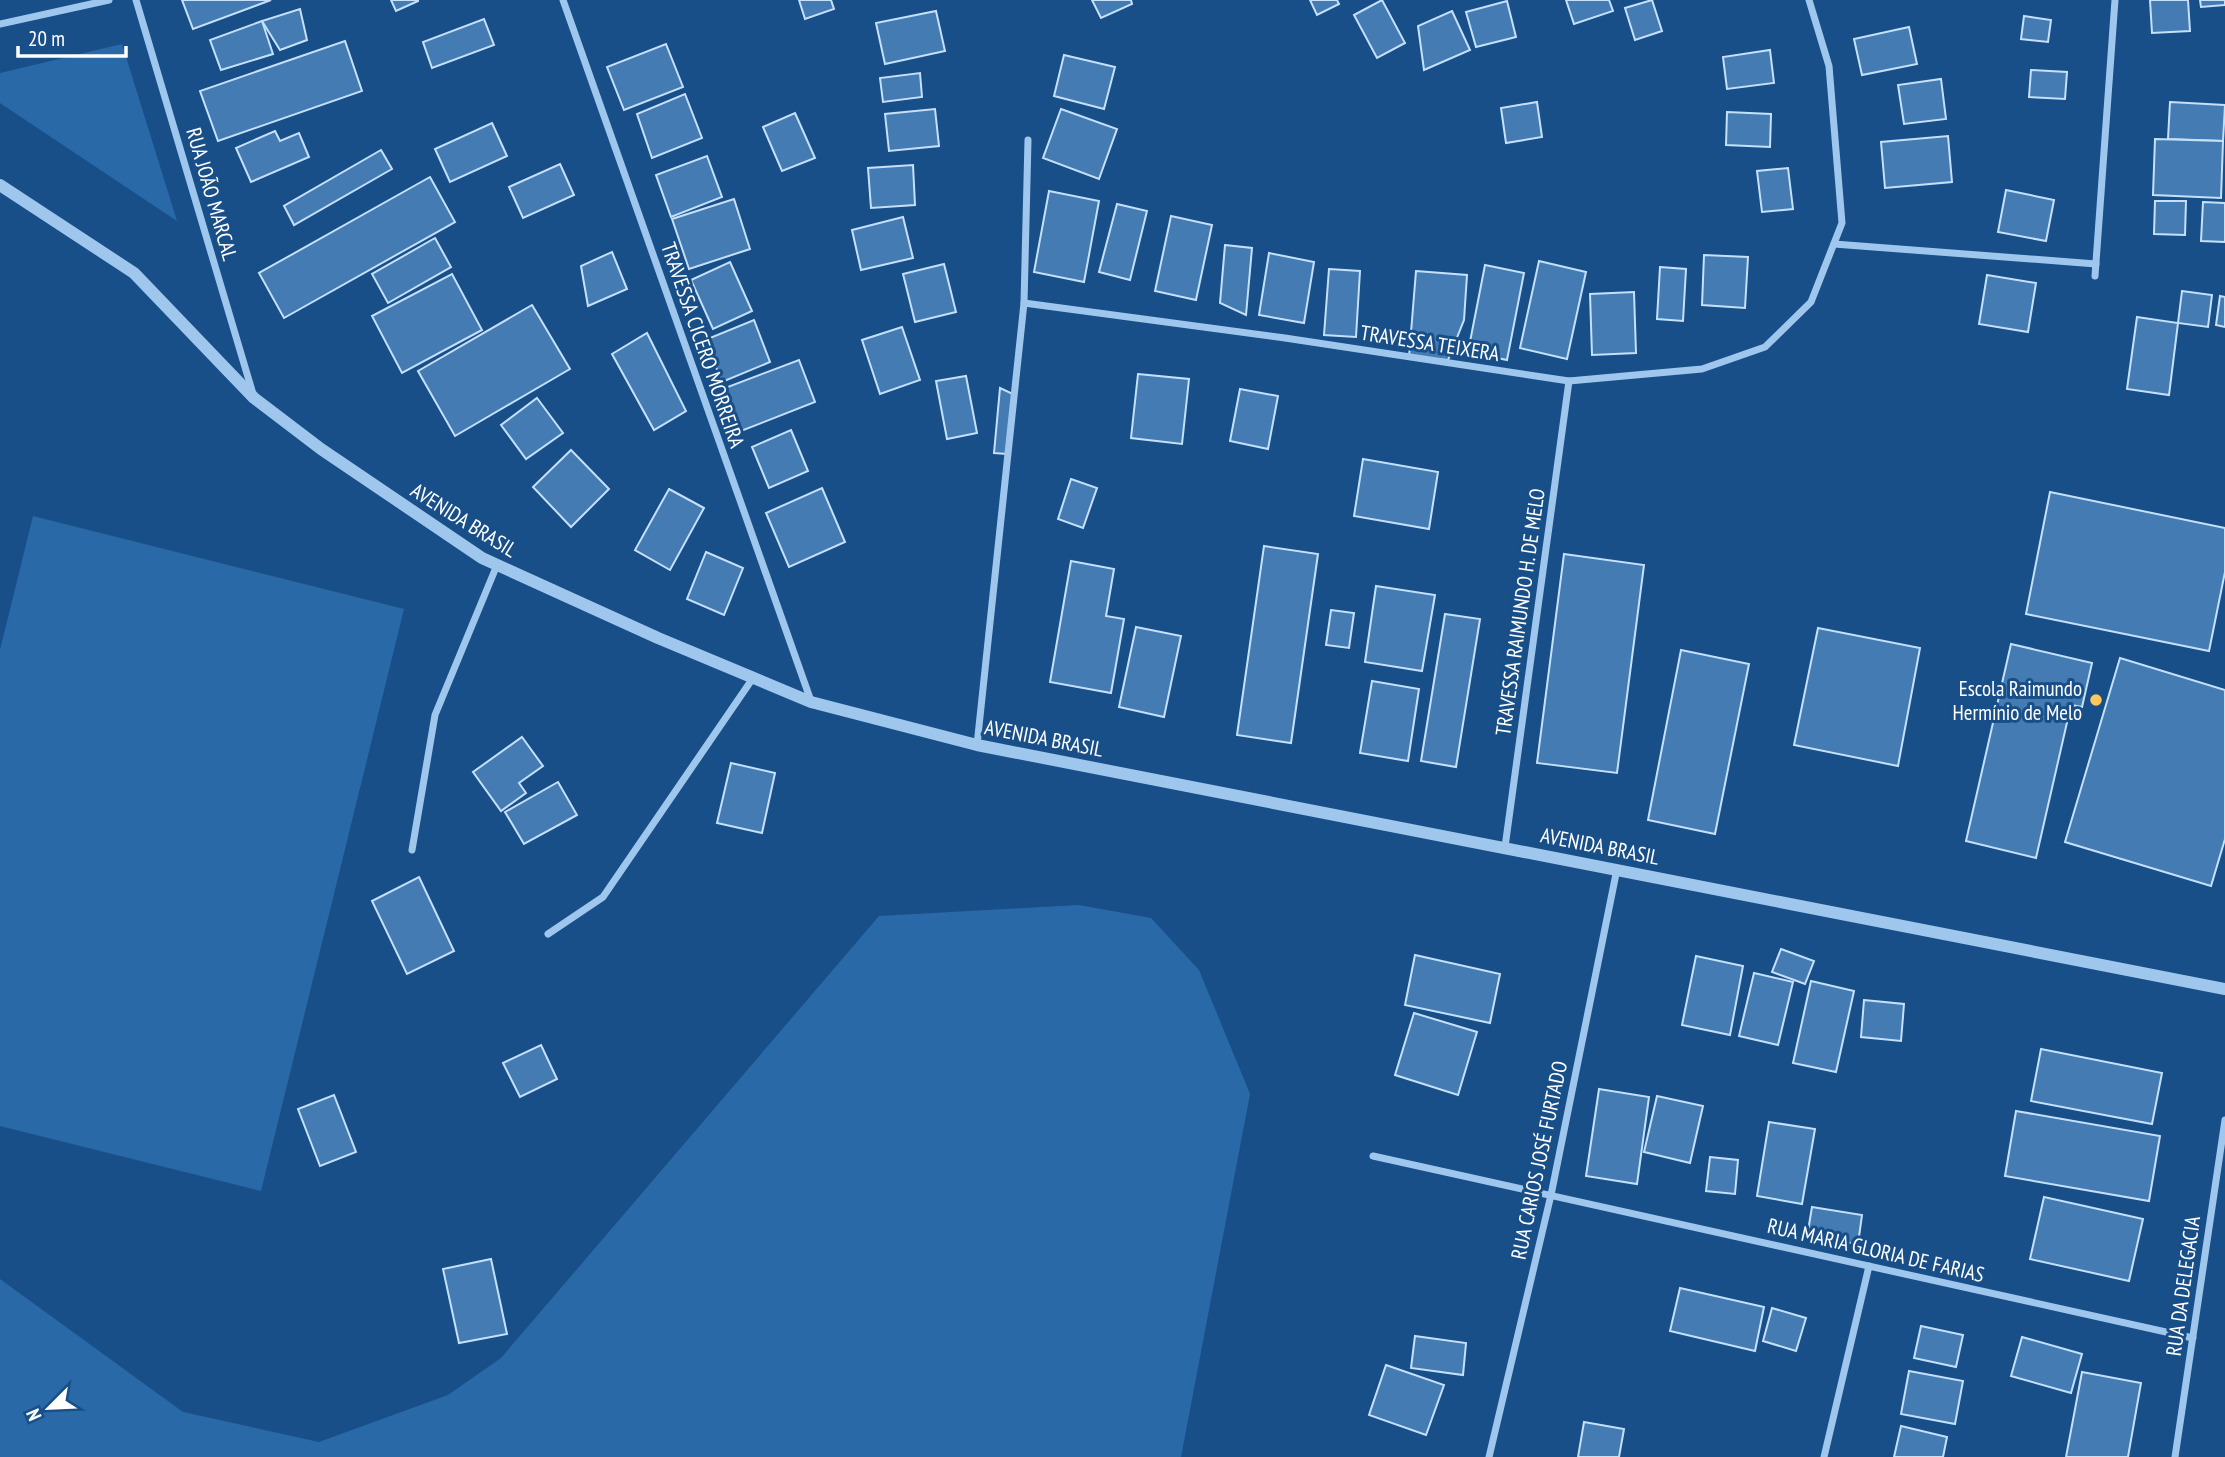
<svg xmlns="http://www.w3.org/2000/svg" width="2225" height="1457" font-family="'PT Sans Narrow',sans-serif">
	<rect width="100%" height="100%" fill="#184f88"/>
	<g fill="#2a69a7">
		<path d="M122,44L177,221L0,103V73Z"/>
		<path d="M33,516L404,609L261,1191L0,1126V650Z"/>
		<path d="M1079,905L1151,918L1199,970L1250,1094L1181,1457H0V1279L183,1412L319,1442L448,1395L501,1358L879,916Z"/>
	</g>
	<g fill="#447bb3" stroke="#c5e0fa" stroke-width="2">
		<path d="M182,0H271L193,29Z"/>
		<path d="M391,0H418V1L396,11Z"/>
		<path d="M799,0H831L834,9L805,19Z"/>
		<path d="M1092,0H1131L1132,4L1101,18Z"/>
		<path d="M1310,0H1337L1339,4L1317,15Z"/>
		<path d="M1382,0L1405,43L1377,58L1354,15Z"/>
		<path d="M1566,0H1609L1613,11L1574,24Z"/>
		<path d="M1652,0L1662,31L1635,40L1625,8Z"/>
		<path d="M2150,0H2188L2190,31L2152,33Z"/>
		<path d="M2200,0H2225V5L2201,7Z"/>
		<path d="M1507,1L1516,37L1476,47L1466,12Z"/>
		<path d="M300,9L307,40L280,50L262,21Z"/>
		<path d="M936,11L945,51L885,64L876,23Z"/>
		<path d="M1452,11L1470,50L1424,70L1418,26Z"/>
		<path d="M2024,16L2051,20L2048,42L2021,39Z"/>
		<path d="M484,19L494,45L432,68L423,42Z"/>
		<path d="M262,21L273,54L221,70L210,40Z"/>
		<path d="M1909,27L1917,64L1862,75L1854,39Z"/>
		<path d="M345,41L362,91L218,141L200,91Z"/>
		<path d="M666,44L683,87L624,110L607,67Z"/>
		<path d="M1770,50L1774,83L1727,89L1723,57Z"/>
		<path d="M1064,55L1115,67L1104,109L1054,96Z"/>
		<path d="M2031,70L2067,72L2065,99L2029,97Z"/>
		<path d="M920,73L922,97L883,102L880,78Z"/>
		<path d="M1941,79L1946,119L1904,124L1898,85Z"/>
		<path d="M685,94L702,138L652,158L637,114Z"/>
		<path d="M1537,102L1542,137L1506,143L1501,108Z"/>
		<path d="M2170,102L2225,105L2223,141L2168,139Z"/>
		<path d="M935,109L939,146L889,151L885,114Z"/>
		<path d="M1061,109L1117,129L1099,179L1043,158Z"/>
		<path d="M1727,112L1771,114L1770,147L1726,145Z"/>
		<path d="M795,113L815,158L782,171L763,127Z"/>
		<path d="M492,123L507,156L450,182L435,149Z"/>
		<path d="M275,131L280,141L299,133L309,157L251,182L236,148Z"/>
		<path d="M1948,136L1952,182L1885,188L1881,142Z"/>
		<path d="M2155,139L2223,141L2221,198L2153,195Z"/>
		<path d="M381,150L392,169L294,225L284,206Z"/>
		<path d="M707,156L722,197L671,217L656,175Z"/>
		<path d="M560,164L574,195L523,218L509,187Z"/>
		<path d="M913,165L915,205L871,208L868,168Z"/>
		<path d="M1788,168L1793,209L1762,212L1757,171Z"/>
		<path d="M430,177L455,222L284,318L259,273Z"/>
		<path d="M2006,190L2054,200L2046,241L1998,232Z"/>
		<path d="M1049,191L1099,201L1084,282L1034,272Z"/>
		<path d="M734,199L750,249L689,269L672,219Z"/>
		<path d="M2155,201H2186L2185,235L2154,234Z"/>
		<path d="M2203,202L2225,203V242L2201,241Z"/>
		<path d="M1117,204L1147,211L1130,280L1099,272Z"/>
		<path d="M1171,216L1212,225L1196,300L1155,291Z"/>
		<path d="M903,217L913,258L861,270L852,230Z"/>
		<path d="M435,238L451,267L388,303L372,274Z"/>
		<path d="M1225,245L1252,248L1246,315L1220,303Z"/>
		<path d="M612,252L627,289L588,306L581,266Z"/>
		<path d="M1269,253L1314,262L1304,323L1259,315Z"/>
		<path d="M1704,255L1748,257L1745,308L1702,305Z"/>
		<path d="M1539,261L1586,272L1567,359L1520,348Z"/>
		<path d="M730,262L752,311L713,329L691,280Z"/>
		<path d="M944,264L956,312L915,322L903,274Z"/>
		<path d="M1485,265L1524,273L1507,360L1468,352Z"/>
		<path d="M1660,267L1686,269L1683,321L1657,319Z"/>
		<path d="M1329,269L1360,271L1356,337L1324,335Z"/>
		<path d="M1416,271L1467,275L1464,320L1448,360L1409,357Z"/>
		<path d="M452,274L482,330L402,373L372,316Z"/>
		<path d="M1987,275L2036,283L2028,332L1979,324Z"/>
		<path d="M2182,291L2212,295L2208,327L2178,323Z"/>
		<path d="M1634,292L1636,353L1592,355L1590,294Z"/>
		<path d="M2220,296L2225,297V327L2216,325Z"/>
		<path d="M532,305L570,369L455,436L418,371Z"/>
		<path d="M2137,317L2178,323L2169,395L2127,389Z"/>
		<path d="M754,320L770,362L722,382L705,340Z"/>
		<path d="M902,327L920,380L880,394L862,340Z"/>
		<path d="M647,333L686,411L654,430L612,354Z"/>
		<path d="M799,360L815,402L741,431L725,388Z"/>
		<path d="M1138,374L1189,379L1182,444L1131,438Z"/>
		<path d="M966,376L977,433L947,439L936,381Z"/>
		<path d="M1000,388L1013,394L1007,454L994,453Z"/>
		<path d="M1240,389L1278,396L1268,449L1230,441Z"/>
		<path d="M537,398L563,433L526,459L501,425Z"/>
		<path d="M791,430L808,471L769,488L752,447Z"/>
		<path d="M571,450L609,489L571,527L533,487Z"/>
		<path d="M1363,459L1438,472L1429,529L1354,516Z"/>
		<path d="M1071,479L1097,488L1083,528L1058,519Z"/>
		<path d="M822,488L845,542L789,567L766,513Z"/>
		<path d="M669,489L704,508L670,570L635,550Z"/>
		<path d="M2050,492L2225,528V572L2209,651L2026,614Z"/>
		<path d="M1264,546L1318,554L1291,743L1237,735Z"/>
		<path d="M706,552L743,568L724,615L687,599Z"/>
		<path d="M1564,554L1644,565L1617,773L1537,763Z"/>
		<path d="M1071,561L1114,569L1106,616L1124,619L1111,693L1050,682Z"/>
		<path d="M1376,586L1435,595L1422,671L1365,662Z"/>
		<path d="M1331,610L1354,613L1349,648L1326,645Z"/>
		<path d="M1445,614L1480,619L1456,767L1421,761Z"/>
		<path d="M1136,627L1181,636L1164,717L1119,707Z"/>
		<path d="M1818,628L1920,648L1898,766L1794,745Z"/>
		<path d="M2011,644L2092,663L2082,707L2071,705L2036,858L1966,841Z"/>
		<path d="M1681,650L1749,664L1715,834L1648,820Z"/>
		<path d="M2120,658L2225,690V839L2211,886L2065,842Z"/>
		<path d="M1372,681L1419,689L1408,761L1360,753Z"/>
		<path d="M522,737L543,766L519,783L526,793L501,811L473,772Z"/>
		<path d="M731,763L775,773L762,833L717,823Z"/>
		<path d="M558,782L577,815L524,844L505,812Z"/>
		<path d="M419,877L454,951L407,974L372,901Z"/>
		<path d="M1781,949L1814,961L1805,984L1772,972Z"/>
		<path d="M1415,955L1500,974L1490,1023L1405,1005Z"/>
		<path d="M1696,956L1743,966L1730,1035L1682,1025Z"/>
		<path d="M1754,973L1793,982L1778,1045L1739,1036Z"/>
		<path d="M1811,981L1854,991L1836,1072L1793,1063Z"/>
		<path d="M1864,1000L1904,1004L1901,1041L1861,1037Z"/>
		<path d="M1414,1013L1477,1032L1458,1095L1395,1075Z"/>
		<path d="M541,1045L557,1079L520,1097L503,1063Z"/>
		<path d="M2041,1049L2162,1073L2152,1124L2031,1101Z"/>
		<path d="M1599,1089L1649,1097L1637,1184L1586,1176Z"/>
		<path d="M334,1095L356,1152L320,1166L298,1109Z"/>
		<path d="M1657,1096L1703,1106L1690,1163L1644,1152Z"/>
		<path d="M2016,1111L2160,1136L2149,1201L2005,1176Z"/>
		<path d="M1769,1122L1815,1129L1802,1204L1757,1196Z"/>
		<path d="M1710,1157L1738,1160L1735,1194L1706,1191Z"/>
		<path d="M2044,1197L2143,1219L2129,1281L2030,1259Z"/>
		<path d="M1812,1207L1862,1215L1858,1244L1807,1237Z"/>
		<path d="M491,1259L507,1334L459,1343L443,1269Z"/>
		<path d="M1680,1288L1764,1307L1755,1351L1670,1331Z"/>
		<path d="M1772,1308L1806,1318L1796,1351L1763,1341Z"/>
		<path d="M1921,1326L1963,1335L1956,1367L1914,1358Z"/>
		<path d="M1415,1336L1466,1343L1463,1375L1411,1368Z"/>
		<path d="M2022,1337L2082,1354L2071,1393L2011,1376Z"/>
		<path d="M1386,1365L1444,1385L1426,1435L1369,1415Z"/>
		<path d="M1909,1371L1963,1381L1955,1424L1901,1414Z"/>
		<path d="M2082,1372L2141,1383L2128,1457H2066Z"/>
		<path d="M1584,1422L1624,1429L1619,1457H1578Z"/>
		<path d="M1901,1426L1947,1437L1943,1457H1894Z"/>
	</g>
	<g fill="none" stroke-linecap="round" stroke-linejoin="round">
		<g stroke="#9fc7ee" stroke-width="7">
			<path d="M136,0L253,394"/>
			<path d="M563,0L811,701"/>
			<path d="M0,24L109,0"/>
			<path d="M1834,244L2096,264"/>
			<path d="M2095,276L2115,0"/>
			<path d="M1024,303L1285,338L1569,381L1702,369L1765,347L1811,302L1842,223L1829,66L1809,0"/>
			<path d="M977,745L1024,303L1028,140"/>
			<path d="M1505,847L1569,381"/>
			<path d="M412,850L435,715L497,565"/>
			<path d="M548,934L603,897L753,678"/>
			<path d="M1373,1156L2193,1338"/>
			<path d="M1489,1457L1551,1195L1617,869"/>
			<path d="M1824,1457L1869,1266"/>
			<path d="M2175,1457L2225,1120"/>
		</g>
		<path stroke="#9fc7ee" stroke-width="12" d="M0,185L134,273L254,398L321,449L482,558L658,638L811,702L977,745L2225,989"/>
	</g>
	<circle fill="#ffc75c" stroke="#184f88" stroke-width="2.5" cx="2096" cy="700" r="7"/>
	<g text-anchor="middle" dominant-baseline="central" stroke-width="6" stroke-linejoin="round" paint-order="stroke">
		<g font-size="21" fill="#fff" stroke="#184f88">
			<text transform="translate(212 194) rotate(74)">RUA JOÃO MARCAL</text>
			<text transform="translate(1430 343) rotate(9)">TRAVESSA TEIXERA</text>
			<text transform="translate(703 345) rotate(71)">TRAVESSA CICERO MORREIRA</text>
			<text transform="translate(464 520) rotate(32)">AVENIDA BRASIL</text>
			<text transform="translate(1520 612) rotate(-82)">TRAVESSA RAIMUNDO H. DE MELO</text>
			<text transform="translate(1044 738) rotate(11)">AVENIDA BRASIL</text>
			<text transform="translate(1600 846) rotate(11)">AVENIDA BRASIL</text>
			<text transform="translate(1539 1160) rotate(-78)">RUA CARIOS JOSÉ FURTADO</text>
			<text transform="translate(1876 1250) rotate(13)">RUA MARIA GLORIA DE FARIAS</text>
			<text transform="translate(2183 1286) rotate(-82)">RUA DA DELEGACIA</text>
		</g>
		<g font-size="21" fill="#fff" stroke="#184f88" text-anchor="end">
			<text x="2082" y="688">Escola Raimundo<tspan x="2082" dy="24">Hermínio de Melo</tspan></text>
		</g>
	</g>
	<g transform="translate(49 1408) rotate(246)" stroke="#184f88" stroke-width="5" paint-order="stroke">
	<path d="M0-5L12 26L0 18L-12 26Z" fill="#ffffff"/>
	<text y="-10" font-size="19" font-weight="bold" text-anchor="middle" fill="#ffffff">N</text>
	</g>
	<path d="M18 46v10h108v-10" fill="none" stroke="#ffffff" stroke-width="3.5"/>
	<text x="28" y="46" font-size="21" fill="#ffffff" stroke="#184f88" stroke-width="5" paint-order="stroke">20 m</text>
</svg>
